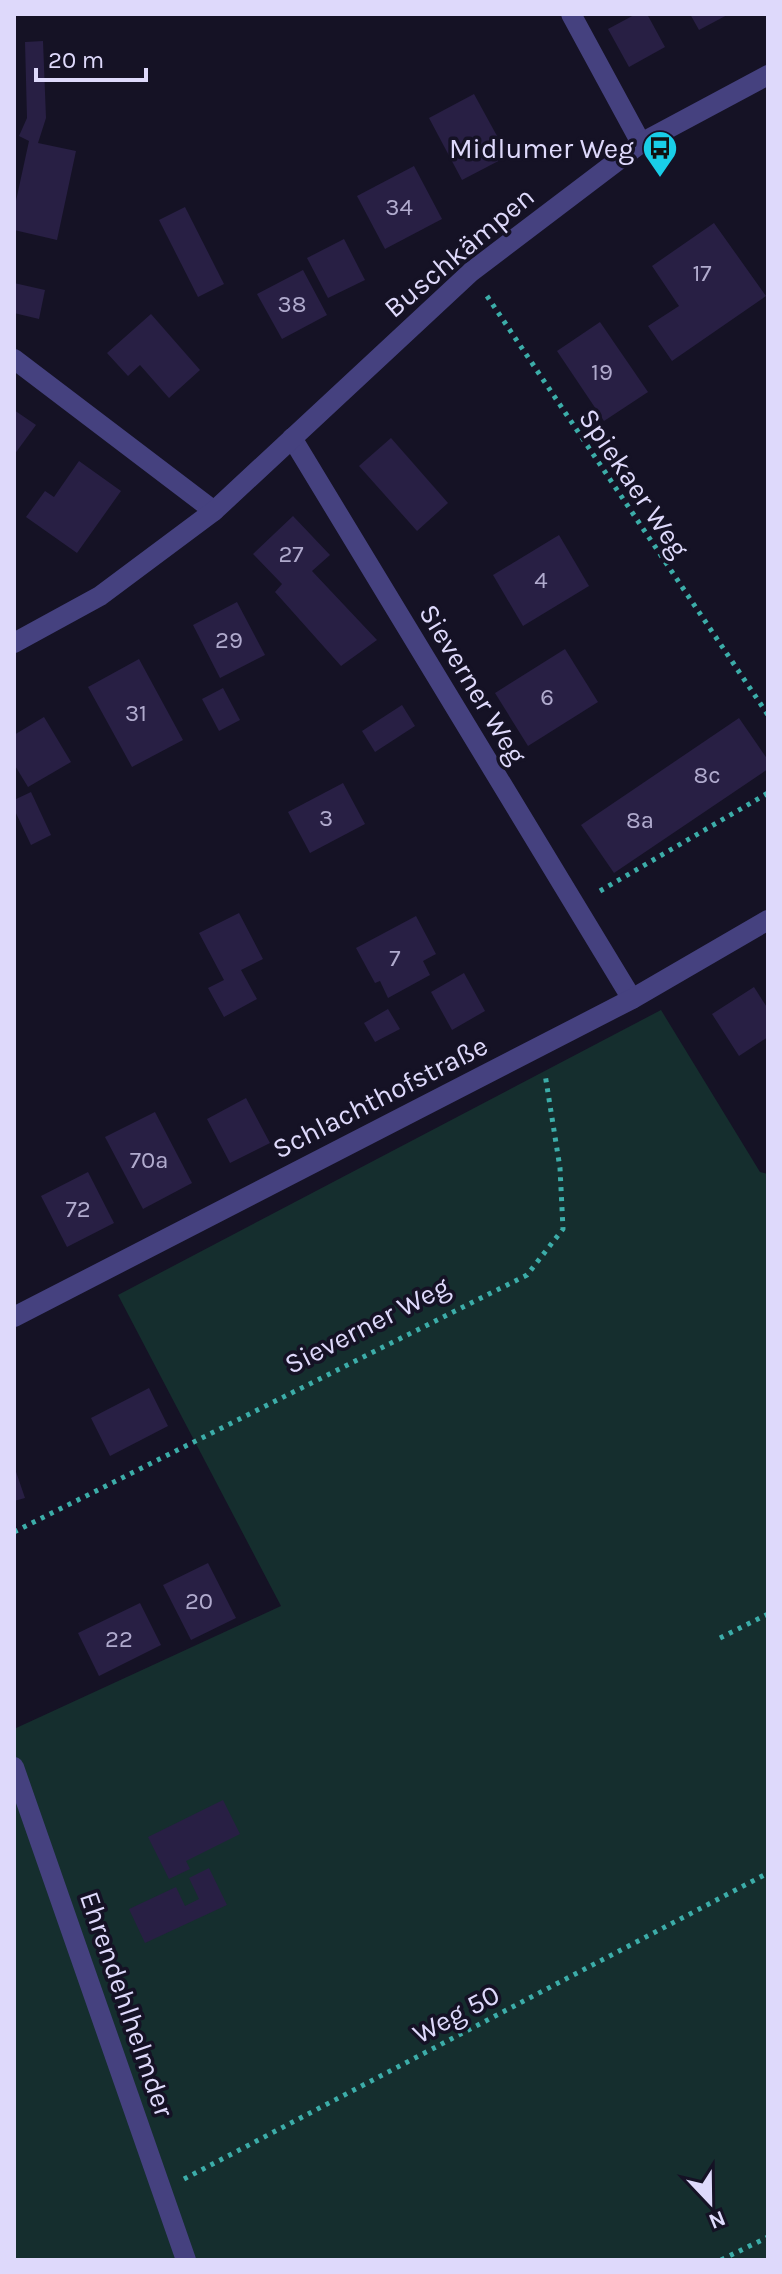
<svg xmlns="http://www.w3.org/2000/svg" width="782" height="2274" font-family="Karla,sans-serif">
	<rect width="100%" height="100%" fill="#151225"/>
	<path fill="#152e2e" d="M661,1010L760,1172L768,1174V2260H14V1729L281,1606L118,1295Z"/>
	<g fill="#281f44">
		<path d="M636,14H647L665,47L629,67L608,29Z"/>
		<path d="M690,14H729L699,30Z"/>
		<path d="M43,41L46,118L38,143L76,151L57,240L14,230V210L29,141L19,136L27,118L25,42Z"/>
		<path d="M474,94L508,156L462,180L429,118Z"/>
		<path d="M414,166L442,219L385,249L357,196Z"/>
		<path d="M185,207L224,284L198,297L159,220Z"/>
		<path d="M714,223L766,296L672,361L648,326L679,306L652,266Z"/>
		<path d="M344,239L365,280L328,298L307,258Z"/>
		<path d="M303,270L327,315L282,339L257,294Z"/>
		<path d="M14,283L45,290L39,319L14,313Z"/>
		<path d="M151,314L200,370L169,398L140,365L128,376L107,353Z"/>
		<path d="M600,322L648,392L604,421L557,351Z"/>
		<path d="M14,410L36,425L14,455Z"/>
		<path d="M391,438L448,503L417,531L359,466Z"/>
		<path d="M79,461L121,491L77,553L26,517L45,491L54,497Z"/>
		<path d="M293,516L330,555L312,571L377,640L341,666L275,592L282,584L253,554Z"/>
		<path d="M559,535L589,586L523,626L493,575Z"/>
		<path d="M237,602L265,655L220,678L193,625Z"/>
		<path d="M565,649L598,702L528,746L495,693Z"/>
		<path d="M139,659L183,740L132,767L88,687Z"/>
		<path d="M223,688L240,720L219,731L202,699Z"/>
		<path d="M402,705L415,726L375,752L362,731Z"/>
		<path d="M44,717L71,762L28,787L14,764V735Z"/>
		<path d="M739,718L768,760V769L614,873L581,825Z"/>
		<path d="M343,783L365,824L310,853L288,812Z"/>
		<path d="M31,792L51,835L31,845L14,809V800Z"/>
		<path d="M239,913L263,959L241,970L257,999L224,1017L208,988L224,980L199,933Z"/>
		<path d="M416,916L436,954L423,961L430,975L388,998L380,981L375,983L356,948Z"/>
		<path d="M464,973L485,1011L452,1030L431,992Z"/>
		<path d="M754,987L768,1009V1037L739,1056L712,1014Z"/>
		<path d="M388,1009L400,1029L375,1042L364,1023Z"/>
		<path d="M246,1098L270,1143L230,1163L207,1119Z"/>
		<path d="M155,1112L192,1183L143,1209L105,1137Z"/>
		<path d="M88,1172L114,1223L67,1247L41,1196Z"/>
		<path d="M149,1388L168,1426L110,1456L91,1418Z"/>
		<path d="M14,1466L25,1498L14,1501Z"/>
		<path d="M208,1563L236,1618L191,1640L163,1585Z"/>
		<path d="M140,1603L161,1645L99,1676L78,1633Z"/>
		<path d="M223,1800L240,1834L186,1861L190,1869L169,1879L148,1837Z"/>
		<path d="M209,1868L227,1905L145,1943L129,1909L176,1887L185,1906L199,1899L189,1878Z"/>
	</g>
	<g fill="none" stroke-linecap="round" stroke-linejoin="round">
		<g stroke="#3cada9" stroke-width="5" stroke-dasharray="4 6" stroke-linecap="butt">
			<path d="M487,296L768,715"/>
			<path d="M600,891L768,793"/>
			<path d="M14,1532L527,1275L563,1229L560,1168L545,1074"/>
			<path d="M720,1638L768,1614"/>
			<path d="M184,2179L768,1873"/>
			<path d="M721,2260L768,2237"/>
		</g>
		<g stroke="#45417f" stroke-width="20">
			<path d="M571,14L641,143"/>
			<path d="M14,359L214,511"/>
			<path d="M292,438L632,999"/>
			<path d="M14,643L100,596L214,511L471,272L641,143L768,75"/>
			<path d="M14,1317L632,999L768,920"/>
			<path d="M14,1767L186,2260"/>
		</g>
	</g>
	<defs>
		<g id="bus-pin" transform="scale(1.8)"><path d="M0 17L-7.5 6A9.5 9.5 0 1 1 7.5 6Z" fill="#19cee8" stroke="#151225"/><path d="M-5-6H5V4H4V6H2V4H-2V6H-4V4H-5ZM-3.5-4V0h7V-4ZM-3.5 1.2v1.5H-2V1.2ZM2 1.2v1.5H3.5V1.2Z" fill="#111"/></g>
	</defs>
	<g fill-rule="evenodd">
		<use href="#bus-pin" x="660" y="148"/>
	</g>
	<g text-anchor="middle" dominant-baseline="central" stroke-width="7" stroke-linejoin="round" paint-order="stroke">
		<g font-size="24" fill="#b0aacd">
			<text x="399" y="207">34</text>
			<text x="702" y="273">17</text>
			<text x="292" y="304">38</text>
			<text x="602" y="372">19</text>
			<text x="291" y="554">27</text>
			<text x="541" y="580">4</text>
			<text x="229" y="640">29</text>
			<text x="547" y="697">6</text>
			<text x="136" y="713">31</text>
			<text x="707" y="775">8c</text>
			<text x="326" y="818">3</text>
			<text x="640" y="820">8a</text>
			<text x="395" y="958">7</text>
			<text x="149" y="1160">70a</text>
			<text x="78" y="1209">72</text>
			<text x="199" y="1601">20</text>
			<text x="119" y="1639">22</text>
		</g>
		<g font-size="28" fill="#ded9fb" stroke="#151225" text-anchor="end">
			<text x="634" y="148">Midlumer Weg</text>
		</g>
		<g font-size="28" fill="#ded9fb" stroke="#151225">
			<text transform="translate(459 252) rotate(-40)">Buschkämpen</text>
			<text transform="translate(634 483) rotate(56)">Spiekaer Weg</text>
			<text transform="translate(473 684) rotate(59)">Sieverner Weg</text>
			<text transform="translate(380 1097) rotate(-27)">Schlachthofstraße</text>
			<text transform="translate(367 1325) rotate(-27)">Sieverner Weg</text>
			<text transform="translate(127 2004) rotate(71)">Ehrendehlhelmder</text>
			<text transform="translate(456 2014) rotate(-28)">Weg 50</text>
		</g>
	</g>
	<rect width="782" height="2274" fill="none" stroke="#ded9fb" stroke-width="32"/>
	<g transform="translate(710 2202) rotate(158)" stroke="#151225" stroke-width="6" paint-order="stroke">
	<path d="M0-6L14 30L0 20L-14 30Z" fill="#ded9fb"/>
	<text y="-12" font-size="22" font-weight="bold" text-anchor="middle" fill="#ded9fb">N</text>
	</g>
	<path d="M36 68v12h110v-12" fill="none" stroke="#ded9fb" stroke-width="4"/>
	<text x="48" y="68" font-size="24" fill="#ded9fb" stroke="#151225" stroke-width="6" paint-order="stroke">20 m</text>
</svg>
